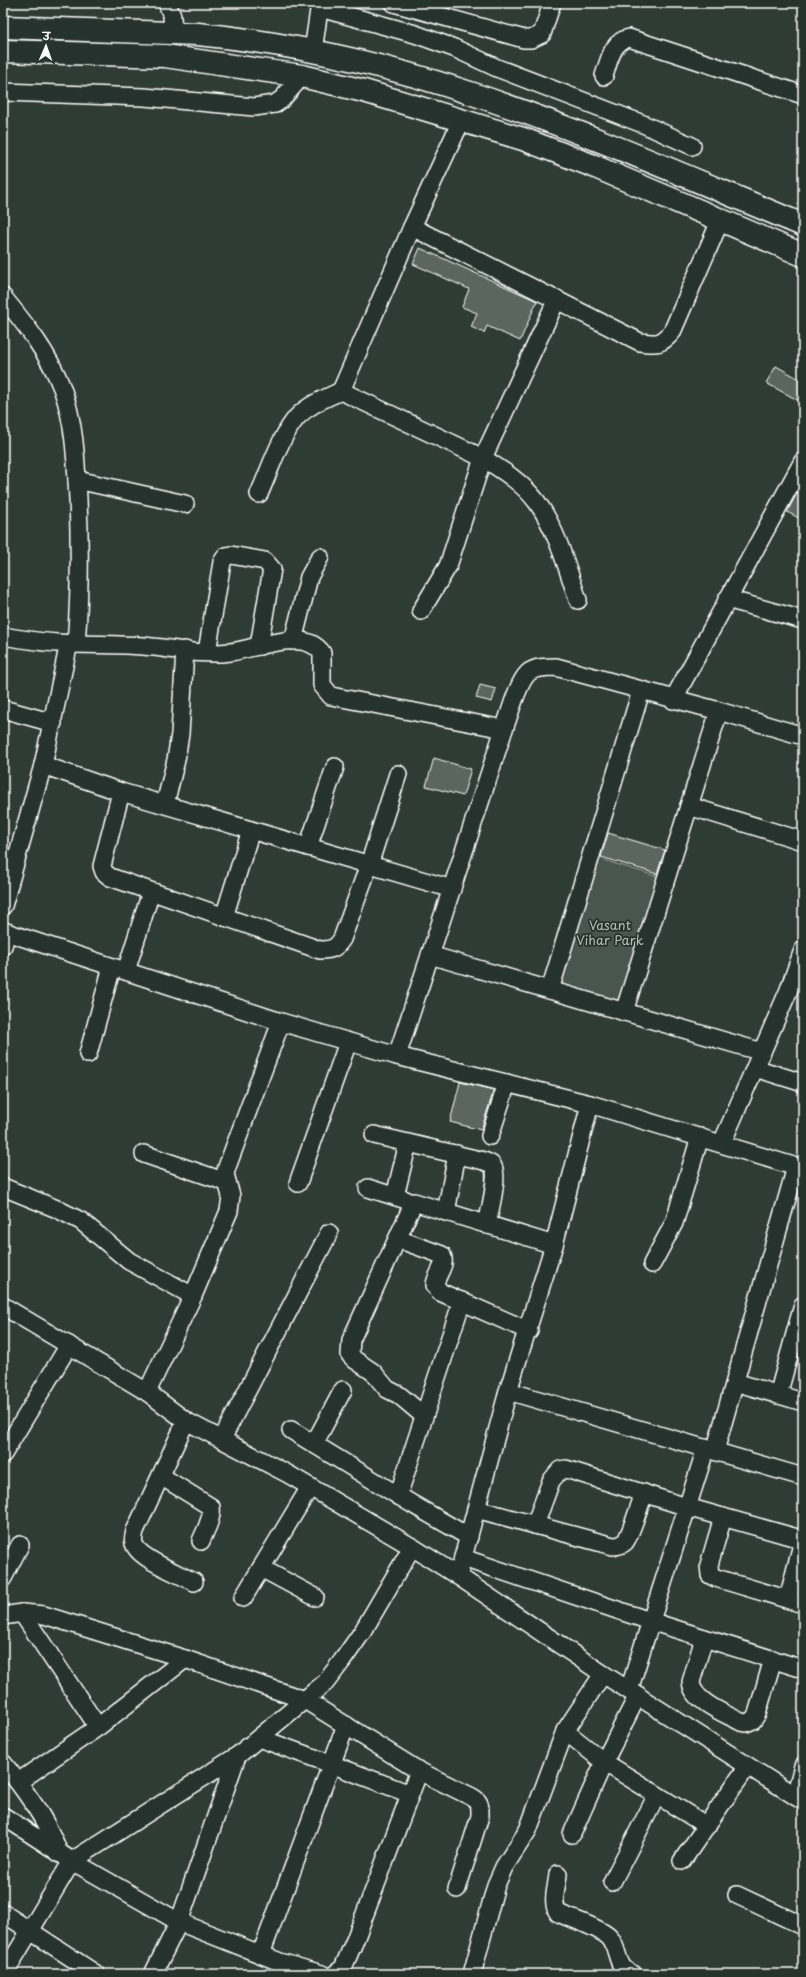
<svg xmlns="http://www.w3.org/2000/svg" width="806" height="1977" font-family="'Playpen Sans','Playpen Sans Deva',sans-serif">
	<rect width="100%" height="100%" fill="#2f3b35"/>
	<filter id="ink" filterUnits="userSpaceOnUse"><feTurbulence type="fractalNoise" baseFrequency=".025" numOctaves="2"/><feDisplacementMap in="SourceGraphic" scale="8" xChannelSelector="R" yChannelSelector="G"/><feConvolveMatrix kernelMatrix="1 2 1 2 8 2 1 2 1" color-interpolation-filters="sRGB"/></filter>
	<g filter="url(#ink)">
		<path fill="#4a544f" stroke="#a4aaa7" d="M597,858L662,878L622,1004L558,984Z"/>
		<g fill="#5b6661" stroke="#fff">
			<path d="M420,248L537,301L520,341L487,326L484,333L471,327L477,313L462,307L469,289L413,264Z"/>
			<path d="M776,366L803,381V403L766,383Z"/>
			<path d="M803,482V520L787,512Z"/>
			<path d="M480,685L496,689L492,702L476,698Z"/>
			<path d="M434,758L471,769L463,796L426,786Z"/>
			<path d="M608,833L665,850L657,874L601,857Z"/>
			<path d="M460,1082L494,1090L481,1130L450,1122Z"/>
		</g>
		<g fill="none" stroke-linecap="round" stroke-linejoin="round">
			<g stroke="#fff" stroke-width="20">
				<g id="minor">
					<path d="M167,3L172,16L173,33"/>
					<path d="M394,3L524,39H531L542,34L552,3"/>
					<path d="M320,8L415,34L454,48L497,68L643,124L692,146"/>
					<path d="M313,51L320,3"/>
					<path d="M604,76C609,61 612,41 629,38L803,95"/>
					<path d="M3,92L144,97L254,107L275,104L282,99L302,76"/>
					<path d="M462,119L412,227L341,391L483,458L557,299"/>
					<path d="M412,227L640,342C657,344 661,345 672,332L720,221"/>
					<path d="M3,297C26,325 49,354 62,388C75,423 76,462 78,499C80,547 80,595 76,644"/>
					<path d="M77,480L185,504"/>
					<path d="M259,494C270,470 280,436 298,416C310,404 326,398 341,391"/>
					<path d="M727,599L803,620"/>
					<path d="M421,611L448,566L483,458C502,470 523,483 537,502C557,530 567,568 578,600"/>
					<path d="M3,636C21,639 39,642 57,643C86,645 114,644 143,646C171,648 202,656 230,652C255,649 305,627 322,653V685L331,696L504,729"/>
					<path d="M293,641L309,577L320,557"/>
					<path d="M207,652L222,562L226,556L231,555L265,561L272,569L259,646"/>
					<path d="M673,700L803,461"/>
					<path d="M3,709L53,723"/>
					<path d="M43,765L121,792L452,889"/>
					<path d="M121,792L102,866L104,872L110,877L320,950C332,950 336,948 342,939L369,865L398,774"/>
					<path d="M165,804L176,760L180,734L185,650"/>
					<path d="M689,806L803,841"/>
					<path d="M308,847L335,767"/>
					<path d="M3,906L43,765L69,643"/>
					<path d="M224,917L251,830"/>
					<path d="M3,931L281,1022L397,1056L590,1104L803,1169"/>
					<path d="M3,946L7,932"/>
					<path d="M430,955L762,1052"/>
					<path d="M126,971L151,892"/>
					<path d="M550,990L641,691"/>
					<path d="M624,1012L719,711"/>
					<path d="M88,1054L112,967"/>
					<path d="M397,1056L504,729C510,714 517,684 528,673C535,667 547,667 556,667L719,711L803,736"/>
					<path d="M755,1068L803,1083"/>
					<path d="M374,1135L484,1161C486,1162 491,1163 492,1165C500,1173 489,1213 487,1225"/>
					<path d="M490,1136L507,1083"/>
					<path d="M722,1143L788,992L803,950"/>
					<path d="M144,1154L226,1182"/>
					<path d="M298,1183L348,1042"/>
					<path d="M3,1187L57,1209L81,1221L129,1261L193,1296"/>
					<path d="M368,1188L406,1200"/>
					<path d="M395,1196L408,1143"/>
					<path d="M446,1212L457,1154"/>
					<path d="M398,1239L442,1255C447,1266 436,1274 435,1285L440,1292L529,1331"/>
					<path d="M652,1264L674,1223L700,1137"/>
					<path d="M3,1306L147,1392L186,1421L288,1474L412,1547L458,1576L603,1674L803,1801"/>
					<path d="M735,1382L803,1402"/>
					<path d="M508,1391L803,1477"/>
					<path d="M147,1392L193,1296L229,1211L231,1196L225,1174L227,1167L281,1022"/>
					<path d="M778,1395L803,1305"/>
					<path d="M424,1416L399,1395L387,1389L373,1372L355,1360L350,1355L351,1340L414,1202L554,1245"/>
					<path d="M186,1421L135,1531C134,1536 132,1541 135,1546C142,1560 180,1574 194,1582"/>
					<path d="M291,1430L412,1504L469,1537"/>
					<path d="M222,1439L329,1233"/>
					<path d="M314,1444L343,1390"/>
					<path d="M715,1451L796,1167"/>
					<path d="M3,1454L69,1345"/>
					<path d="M161,1476L211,1507C213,1518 205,1531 201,1541"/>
					<path d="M398,1496L462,1301"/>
					<path d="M476,1509L613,1546C617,1546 621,1546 625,1542C631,1534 640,1504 644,1493"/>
					<path d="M723,1517L709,1565L710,1575L716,1578L803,1604"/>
					<path d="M535,1525L551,1481L560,1470L566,1469L687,1507L797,1538L800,1542L801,1548L788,1599"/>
					<path d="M463,1558L650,1621L803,1669"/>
					<path d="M261,1568L315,1597"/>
					<path d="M458,1576L508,1391L554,1245L590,1104"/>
					<path d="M3,1578L20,1545"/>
					<path d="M243,1598L310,1487"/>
					<path d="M22,1613L98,1727"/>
					<path d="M3,1616L22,1613L44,1615L185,1659L305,1700L419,1771L472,1797C481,1802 480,1806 480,1816L457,1889"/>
					<path d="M704,1638L691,1682C692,1701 726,1714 741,1722L746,1723L753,1720L757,1714L773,1659"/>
					<path d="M629,1690L706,1448"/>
					<path d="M565,1731L604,1762L707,1826"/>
					<path d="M259,1738L331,1764L410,1794"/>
					<path d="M3,1763L18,1782L98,1727L185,1659"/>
					<path d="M18,1782C35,1805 49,1826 59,1853"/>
					<path d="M795,1796L803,1766"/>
					<path d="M3,1816L72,1861L4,1974"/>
					<path d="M572,1834L604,1762L638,1695"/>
					<path d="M682,1861L747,1767"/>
					<path d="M558,1874C557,1887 551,1902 558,1913C572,1919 598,1927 609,1937C620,1948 614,1968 633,1974"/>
					<path d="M612,1882L657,1795"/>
					<path d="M737,1895L803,1926"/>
					<path d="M3,1913L96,1974"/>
					<path d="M261,1954L346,1725"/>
					<path d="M153,1974L179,1922L237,1756"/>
					<path d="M322,1974L280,1962L179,1922L72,1861L237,1756L326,1682L342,1661L363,1631L412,1547"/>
					<path d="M335,1974L343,1968L355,1940L419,1771"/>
					<path d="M472,1974L496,1885L504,1867L528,1830L565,1731L603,1674"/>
				</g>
			</g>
			<g stroke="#fff" stroke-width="25">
				<g id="highway">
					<path d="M3,27L198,34C291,43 384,64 473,94C584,131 694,180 803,225"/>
					<path d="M3,51L165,56L302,76L364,91L523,139L591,165L803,255"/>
				</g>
			</g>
			<use href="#minor" stroke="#26332d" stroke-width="17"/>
			<use href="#highway" stroke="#26332d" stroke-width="22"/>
		</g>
	</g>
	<g text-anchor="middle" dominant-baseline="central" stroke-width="3.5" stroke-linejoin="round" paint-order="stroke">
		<g font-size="13" fill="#b7bbb9" stroke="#26332d">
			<text x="610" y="924">Vasant<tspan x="610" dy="15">Vihar Park</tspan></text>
		</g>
	</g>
	<rect width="806" height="1977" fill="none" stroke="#26332d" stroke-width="16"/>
	<rect x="8" y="8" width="790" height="1961" fill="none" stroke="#fff" stroke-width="1.5" filter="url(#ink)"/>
	<g transform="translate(46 46) rotate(2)" stroke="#26332d" stroke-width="3" paint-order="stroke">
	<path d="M0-3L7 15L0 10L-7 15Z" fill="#ffffff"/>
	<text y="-6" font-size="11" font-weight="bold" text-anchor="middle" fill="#ffffff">उ</text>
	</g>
</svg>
